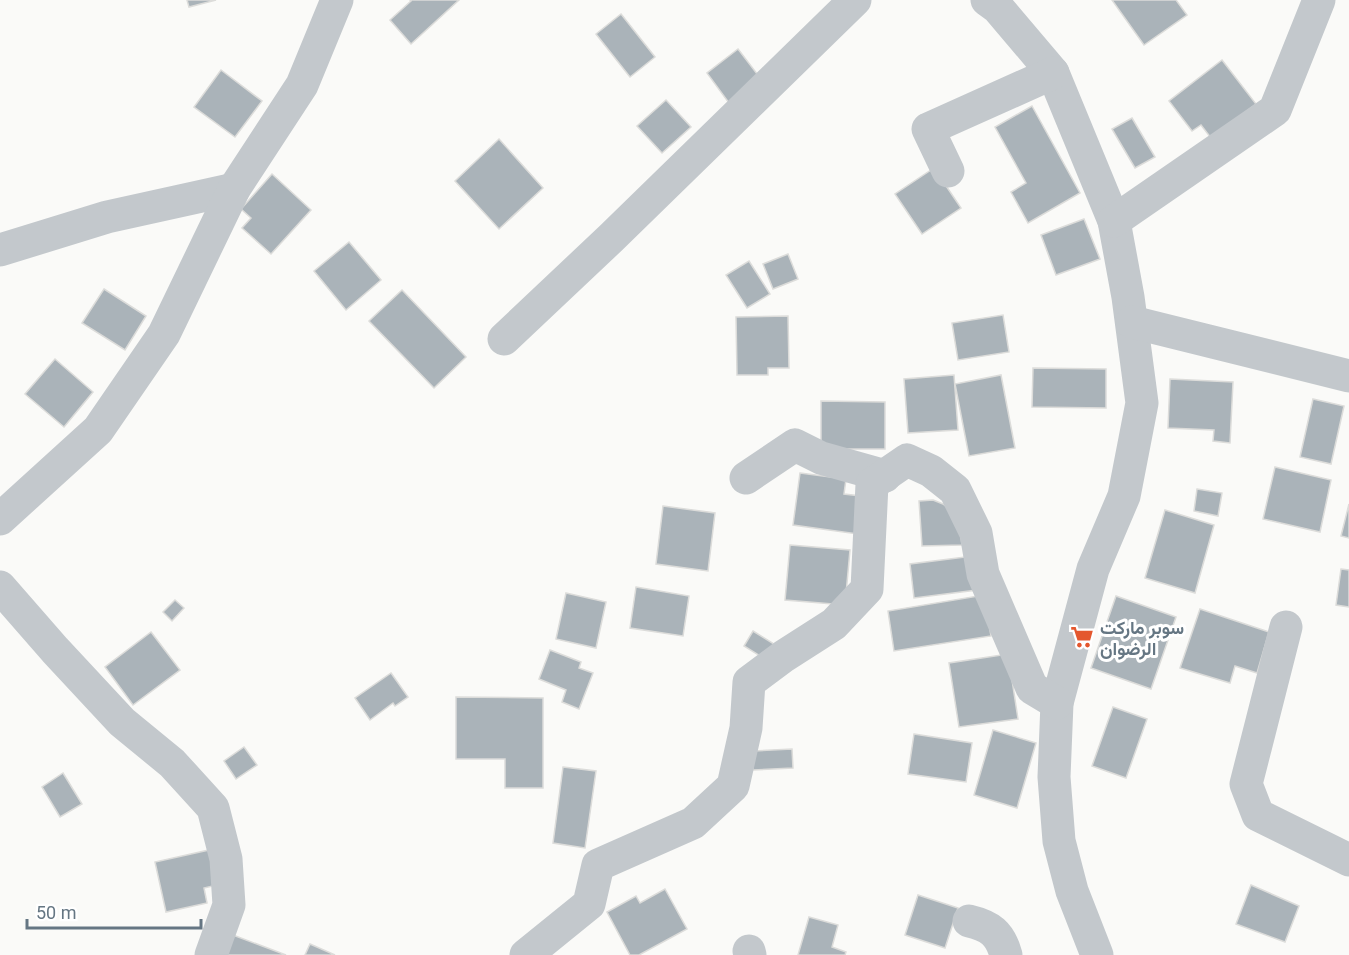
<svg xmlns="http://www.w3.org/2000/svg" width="1349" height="955" font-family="Roboto,Vazirmatn,sans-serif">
	<rect width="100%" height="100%" fill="#fafaf8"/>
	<g fill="#aab3b9" stroke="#dcdcda" stroke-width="1.5">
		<path d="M187,0H216L189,7Z"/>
		<path d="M410,0H459L411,44L390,20L411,1Z"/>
		<path d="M1112,0H1176L1187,15L1144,45Z"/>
		<path d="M621,14L655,57L630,77L596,34Z"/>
		<path d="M738,49L761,79L729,103L707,73Z"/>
		<path d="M1222,60L1256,104L1211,138L1201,125L1192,131L1169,101Z"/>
		<path d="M221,70L262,101L235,137L194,107Z"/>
		<path d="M666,100L691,127L662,153L637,126Z"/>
		<path d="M1032,106L1080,193L1028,223L1011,192L1026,183L995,127Z"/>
		<path d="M1132,118L1155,157L1135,168L1112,129Z"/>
		<path d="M499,139L543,188L499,229L455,181Z"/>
		<path d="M934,168L961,208L922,234L895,194Z"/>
		<path d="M272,174L311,210L271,254L242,228L251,218L241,209Z"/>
		<path d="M1084,219L1100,259L1056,275L1041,235Z"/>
		<path d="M349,242L381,280L346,310L314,271Z"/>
		<path d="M788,254L798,279L773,289L763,264Z"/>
		<path d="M749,261L770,294L747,308L726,275Z"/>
		<path d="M104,289L146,316L125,350L82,323Z"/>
		<path d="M402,290L466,357L434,388L369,321Z"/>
		<path d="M1003,315L1009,352L958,360L952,323Z"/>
		<path d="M788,316L789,368H768V375H737L736,317Z"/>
		<path d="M55,359L93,392L64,427L25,394Z"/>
		<path d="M1033,368L1106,369V408L1032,407Z"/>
		<path d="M954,375L958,430L908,433L904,379Z"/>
		<path d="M1001,375L1015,448L969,456L955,384Z"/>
		<path d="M1170,379L1233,382L1230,443L1213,441L1214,430L1168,428Z"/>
		<path d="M1313,399L1344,406L1331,464L1300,457Z"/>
		<path d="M821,401L885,402V449H821Z"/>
		<path d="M1275,467L1331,480L1320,532L1263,519Z"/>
		<path d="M800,473L846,479L844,494L870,497L865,535L793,525Z"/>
		<path d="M1197,489L1222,493L1218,516L1194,511Z"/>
		<path d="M933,500L943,504L958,516L962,545L922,546L919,501Z"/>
		<path d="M1349,504V538L1341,536Z"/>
		<path d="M663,506L715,513L708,571L656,564Z"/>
		<path d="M1165,510L1214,525L1195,593L1145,578Z"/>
		<path d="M790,545L850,550L845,605L785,600Z"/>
		<path d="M973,556L977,590L914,598L910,564Z"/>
		<path d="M1341,569L1349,570V607L1336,605Z"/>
		<path d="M636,587L689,596L683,636L630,628Z"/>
		<path d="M566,593L606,602L596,648L556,639Z"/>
		<path d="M984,595L991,636L894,651L888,611Z"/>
		<path d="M1116,596L1176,617L1151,689L1091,668Z"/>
		<path d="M175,600L184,608L172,621L163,612Z"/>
		<path d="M1200,609L1269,632L1257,673L1235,666L1230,683L1180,668Z"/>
		<path d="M753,631L774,644L765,659L744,646Z"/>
		<path d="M151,632L180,670L133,705L105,667Z"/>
		<path d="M550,650L581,662L579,668L593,673L579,709L562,702L566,690L539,679Z"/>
		<path d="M1008,654L1018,719L959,727L949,663Z"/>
		<path d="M391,673L408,697L395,706L393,703L370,720L355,698Z"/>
		<path d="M456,697L543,698V788H505V759H456Z"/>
		<path d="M1113,707L1147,719L1126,778L1092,766Z"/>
		<path d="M993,730L1036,743L1017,808L974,795Z"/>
		<path d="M914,734L972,743L966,782L908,774Z"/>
		<path d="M244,747L257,765L236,779L224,761Z"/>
		<path d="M792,749L793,768L753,770V751Z"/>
		<path d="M563,767L596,771L585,848L553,843Z"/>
		<path d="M63,773L82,804L60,817L42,787Z"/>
		<path d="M209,850L217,885L204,888L207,903L166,912L155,862Z"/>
		<path d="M1251,885L1299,906L1285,942L1236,924Z"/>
		<path d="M665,889L687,929L639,955H630L607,912L636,896L640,903Z"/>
		<path d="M918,895L958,908L945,948L905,935Z"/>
		<path d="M809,917L838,925L832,947L846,952L845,955H798Z"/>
		<path d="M233,935L286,955H226Z"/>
		<path d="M310,944L335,955H305Z"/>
	</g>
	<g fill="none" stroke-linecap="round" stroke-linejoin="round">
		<g stroke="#c3c8cc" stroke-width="33">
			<path d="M987,0L998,8L1053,73L1114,221L1128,297L1142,403L1124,496L1093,569L1057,703L1054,777L1059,841L1072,891L1097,955"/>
			<path d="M948,171L928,129L1053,73"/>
			<path d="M1114,221L1275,110L1319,0"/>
			<path d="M0,250L107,217L234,189"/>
			<path d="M1132,322L1349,376"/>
			<path d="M504,339L611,238L855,0"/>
			<path d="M746,478L795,445L821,458L885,476"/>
			<path d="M0,519L98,430L164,334L234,189L302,85L337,0"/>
			<path d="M0,587L55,650L122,722L172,763L213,808L226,859L229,905L211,955"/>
			<path d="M1286,627L1246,784L1258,815L1349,860"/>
			<path d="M969,921C990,926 1000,933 1006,955"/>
			<path d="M749,951L750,955"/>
			<path d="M526,955L589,904L598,865L693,823L733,786L746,728L749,682L784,656L834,624L867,589L872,484L907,460L931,471L955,490L976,533L983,574L1032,688L1057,703"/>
		</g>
	</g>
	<defs>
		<g id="supermarket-bare" transform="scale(1.8)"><path d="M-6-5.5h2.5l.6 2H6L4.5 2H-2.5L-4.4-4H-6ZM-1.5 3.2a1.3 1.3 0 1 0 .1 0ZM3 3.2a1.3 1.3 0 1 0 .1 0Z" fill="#e4572e" stroke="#fff" stroke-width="2.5" paint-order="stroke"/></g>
	</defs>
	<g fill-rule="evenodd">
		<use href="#supermarket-bare" x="1082" y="637"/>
	</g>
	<g text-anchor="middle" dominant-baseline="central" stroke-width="6" stroke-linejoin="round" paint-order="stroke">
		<g font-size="18" font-weight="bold" fill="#657683" stroke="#fff" text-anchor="start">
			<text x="1100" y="627">سوبر ماركت<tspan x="1100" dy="21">الرضوان</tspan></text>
		</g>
	</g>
	<path d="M27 919v9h174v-9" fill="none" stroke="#657683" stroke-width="3"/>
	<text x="36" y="919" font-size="18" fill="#657683" stroke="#ffffff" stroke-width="4.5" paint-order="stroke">50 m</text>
</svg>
